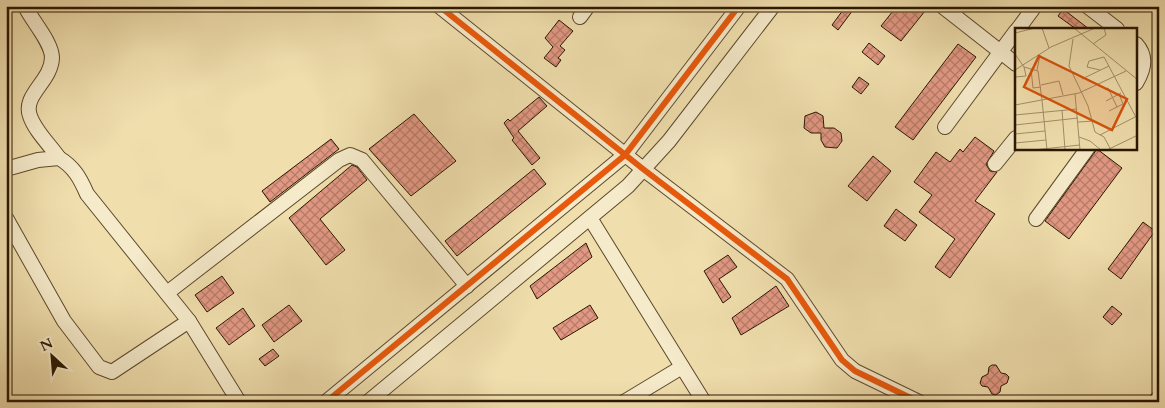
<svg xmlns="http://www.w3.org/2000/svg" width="1165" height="408" font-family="Cardo,serif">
	<defs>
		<pattern id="building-cross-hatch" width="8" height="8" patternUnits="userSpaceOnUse" patternTransform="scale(1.25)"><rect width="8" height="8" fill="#e29883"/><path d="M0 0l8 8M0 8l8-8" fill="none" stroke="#b77b69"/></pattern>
	</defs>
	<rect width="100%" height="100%" fill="#f0dead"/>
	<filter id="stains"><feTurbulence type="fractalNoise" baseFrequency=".004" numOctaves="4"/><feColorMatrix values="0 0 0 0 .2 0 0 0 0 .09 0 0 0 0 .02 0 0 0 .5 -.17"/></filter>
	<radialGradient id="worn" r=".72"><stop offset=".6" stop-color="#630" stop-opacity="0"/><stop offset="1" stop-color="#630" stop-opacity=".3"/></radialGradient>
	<g fill="url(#building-cross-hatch)" stroke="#2a1700">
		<path d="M846,6H856L838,30L832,25Z"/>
		<path d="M897,6H929L901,41L881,26Z"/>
		<path d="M1063,9L1089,29H1076L1058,16Z"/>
		<path d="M559,20L573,31L560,46L565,50L558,58L561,60L556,67L544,58L553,47L545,38Z"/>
		<path d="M869,43L885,56L878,65L862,52Z"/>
		<path d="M958,44L976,57L913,140L895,127Z"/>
		<path d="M859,77L869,84L861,94L852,87Z"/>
		<path d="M539,97L547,106L518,131L540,158L532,165L512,140L514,138L504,123L508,119L510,121Z"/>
		<path d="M816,112L823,116L824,128H834L841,133L842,141L837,148L825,147L821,140V133H811L804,128L805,116Z"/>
		<path d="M414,114L456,161L411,196L369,149Z"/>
		<path d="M975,137L994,151L986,164L990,171L997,172L975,201L995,214L950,278L935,267L955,239L919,212L932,195L914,182L936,152L950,162L960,149L963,152Z"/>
		<path d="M331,139L339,149L270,202L262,191Z"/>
		<path d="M1097,149L1122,168L1069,239L1045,221Z"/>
		<path d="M873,156L891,171L867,201L848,186Z"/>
		<path d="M352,165L357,167L367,180L320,219L345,250L326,265L289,218Z"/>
		<path d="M534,169L546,184L457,256L445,241Z"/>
		<path d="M896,209L917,225L905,241L884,226Z"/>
		<path d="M1143,222L1155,231L1121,279L1108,269Z"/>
		<path d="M586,243L592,257L537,299L530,286Z"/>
		<path d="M728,255L737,267L719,279L731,297L723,303L704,271Z"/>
		<path d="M222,276L234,293L207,312L195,295Z"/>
		<path d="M776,286L789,306L741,335L732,318Z"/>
		<path d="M289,305L302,321L274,342L262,325Z"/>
		<path d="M590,305L598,318L561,340L553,328Z"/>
		<path d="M1112,306L1122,314L1112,325L1103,317Z"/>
		<path d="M243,308L255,326L229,345L216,328Z"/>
		<path d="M273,349L279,356L265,366L259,359Z"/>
		<path d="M992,365H996L1001,373L1006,374L1009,377L1007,383L1001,386L1000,392L996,395L992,394L988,387L982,386L980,383L982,377L988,374L989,367Z"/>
	</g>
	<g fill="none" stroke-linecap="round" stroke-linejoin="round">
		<g stroke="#5c492b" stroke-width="16">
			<g id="minor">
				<path d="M25,6C32,21 51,41 52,57C52,81 22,95 30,116C35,131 50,145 59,158"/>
				<path d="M439,6L643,169L787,279L842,360L855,371L919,402"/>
				<path d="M942,6L1016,64"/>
				<path d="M1087,6L1117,29"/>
				<path d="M580,17L588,6"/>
				<path d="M1018,29L1035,6"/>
				<path d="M1136,44C1147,56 1144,70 1136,83"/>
				<path d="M945,127L1016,31"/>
				<path d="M995,164L1016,138"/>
				<path d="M6,169L38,160L59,158C74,167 80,178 87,194L189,321L239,402"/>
				<path d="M6,218L64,321L99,367L112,372L189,321"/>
				<path d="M590,218L704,402"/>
				<path d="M1036,219L1087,149"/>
				<path d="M167,293L339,160L350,155L362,160L467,286"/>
				<path d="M326,402L625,155L739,6"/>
				<path d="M368,402L628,186L669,141L773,6"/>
				<path d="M624,402L682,367"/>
				<path d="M1155,402L1159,397"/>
			</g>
		</g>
		<use href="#minor" stroke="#f5eaca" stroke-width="14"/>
		<g stroke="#f5eaca" stroke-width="9">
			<g id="cycleway">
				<path d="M439,6L643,169L787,279L842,360L855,371L919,402"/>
				<path d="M326,402L625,155L739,6"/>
			</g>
		</g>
		<use href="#cycleway" stroke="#e8590c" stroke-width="6"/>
	</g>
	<g transform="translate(1015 28)">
		<rect width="122" height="122" fill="#f0dead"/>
		<path fill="none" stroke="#a18e68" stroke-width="1" d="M27,0L34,20M59,0L123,52M0,5L20,0M58,11L54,38L73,78L80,104L89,109L96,122M78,16L91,7L89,0M0,26L9,39L23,43L27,72M16,41L18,60L26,59M0,42L36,19L80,0M22,42L25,27M85,42L72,39L74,33L89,29L123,93M0,49L11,48L9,39M67,51L94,38M26,57L44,53L48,67M90,61L93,60L102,79M60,66L65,122M27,72L32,122M91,73L106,65M0,77L64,65L111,43M47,82L50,122M94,83L108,76L104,66M0,87L62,81M63,94L79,93M0,97L63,90M0,106L30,103M85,107L120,89M64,109L75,113L86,122M0,115L31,112M18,122L65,117M92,122L123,107"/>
		<path fill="#d5520b" fill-opacity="0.15" stroke="#d5520b" stroke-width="2.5" d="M24,28L112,71L97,102L9,59Z"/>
		<rect width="122" height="122" fill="none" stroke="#2a1700" stroke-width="2.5"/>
	</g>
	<rect width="1165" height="408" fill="none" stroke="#f0dead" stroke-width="25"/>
	<rect x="8" y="8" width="1150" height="393" fill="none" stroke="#2a1700" stroke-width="2.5"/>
	<rect x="12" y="12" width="1140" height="383" fill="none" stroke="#2a1700"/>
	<g transform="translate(52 356) rotate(334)" stroke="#f5eaca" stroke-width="4" paint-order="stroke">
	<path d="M0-4L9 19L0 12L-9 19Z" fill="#2a1700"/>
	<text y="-8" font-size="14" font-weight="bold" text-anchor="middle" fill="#2a1700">N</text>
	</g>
	<rect width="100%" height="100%" filter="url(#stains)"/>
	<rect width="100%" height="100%" fill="url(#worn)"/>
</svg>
